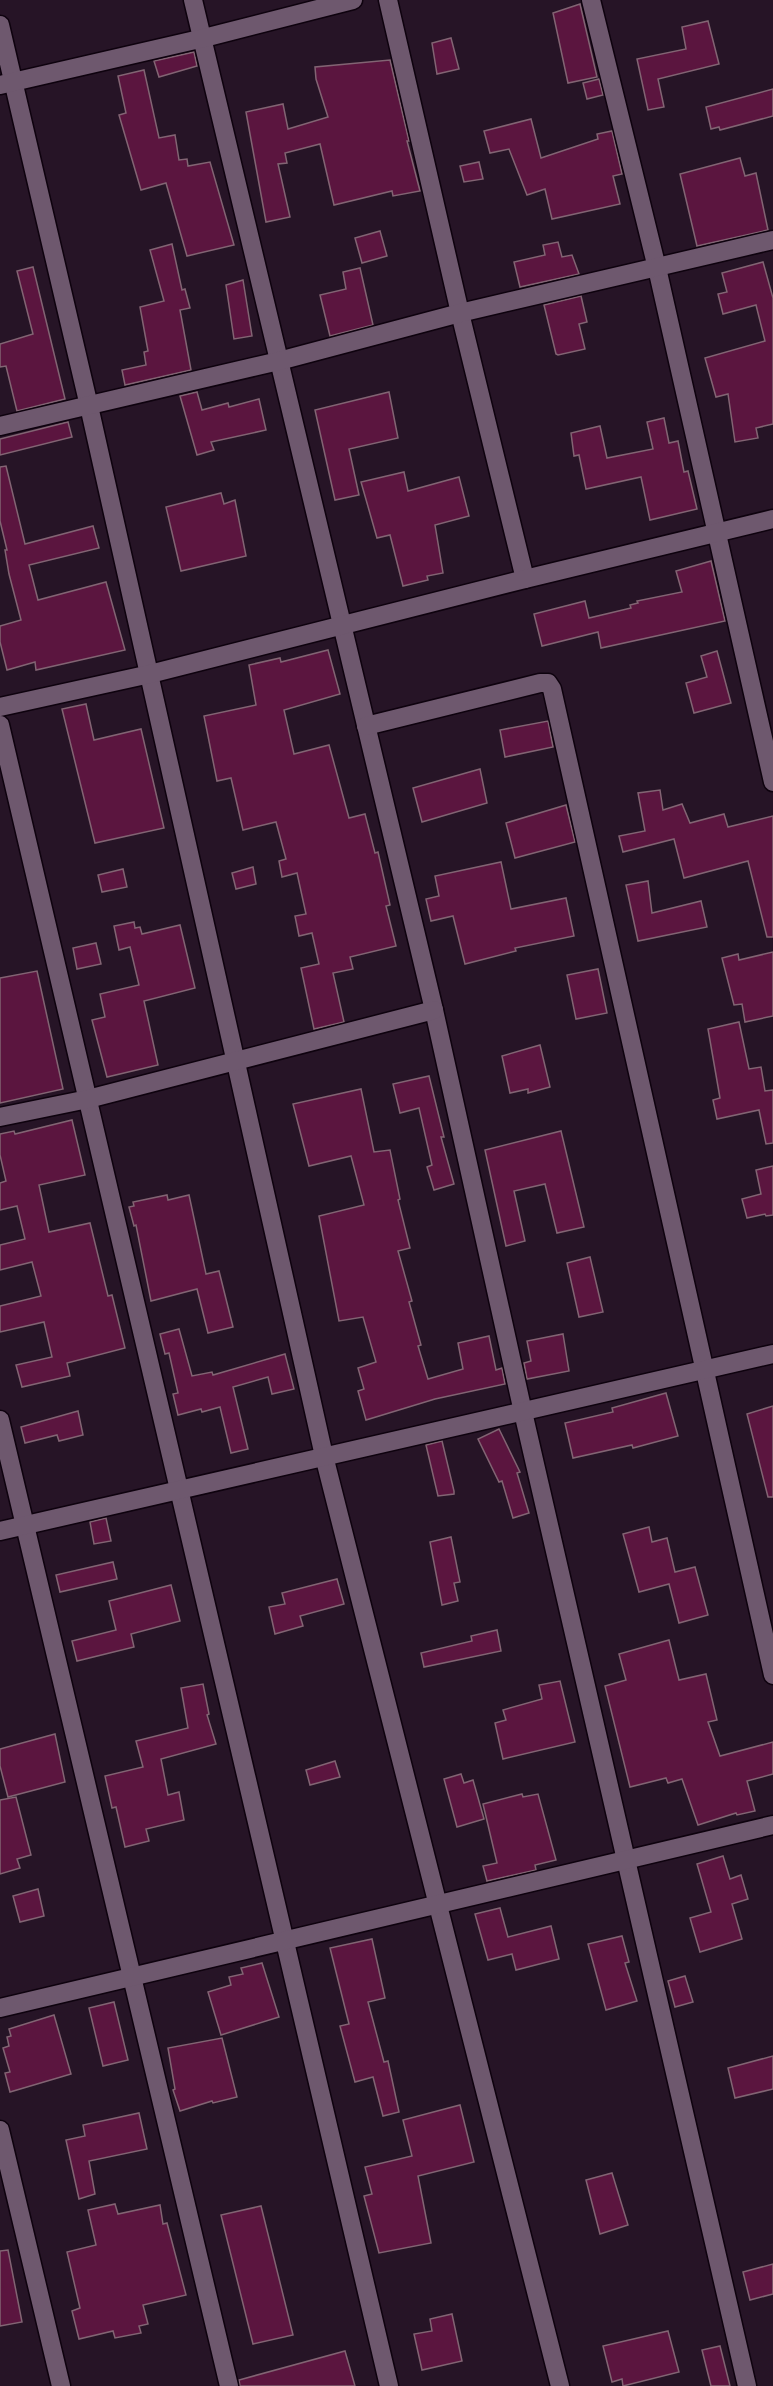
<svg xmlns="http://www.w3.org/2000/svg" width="773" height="2386" font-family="'Asap Condensed',sans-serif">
	<rect width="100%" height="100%" fill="#261426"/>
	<g fill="#5b153f" stroke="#826473" stroke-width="1.5">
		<path d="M580,4L597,77L568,83L553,13Z"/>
		<path d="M708,21L719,64L658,79L664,107L648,110L637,59L686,49L682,27Z"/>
		<path d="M451,38L459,69L437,74L432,43Z"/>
		<path d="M194,52L197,66L159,77L154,61Z"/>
		<path d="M390,60L409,141H407L420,191L393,196L392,191L334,205L320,144L285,153L287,163L278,164L290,217L266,222L246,112L283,104L288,129L328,117L316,79L315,67Z"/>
		<path d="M144,70L159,138L175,135L179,160L187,159L188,166L210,162L234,245L187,256L166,183L141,190L119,115L126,113L118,76Z"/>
		<path d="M599,79L603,95L587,99L583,83Z"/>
		<path d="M773,89V116L720,130L719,127L711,129L706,107Z"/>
		<path d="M531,119L541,158L598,139L597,134L612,131L622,174L613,176L620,204L552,219L545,189L527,195L509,149L490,153L484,131Z"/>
		<path d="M740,158L745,176L756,173L768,230L697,246L680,174Z"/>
		<path d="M479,162L483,179L464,182L460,166Z"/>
		<path d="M380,231L387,256L362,263L355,238Z"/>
		<path d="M558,242L562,257L572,255L579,274L520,287L514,262L545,255L543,245Z"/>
		<path d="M172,244L182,290L185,289L190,308L180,310L191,370L125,385L122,370L146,365L144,352L148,351L140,307L164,301L150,250Z"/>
		<path d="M763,262L773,298V424L756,428L758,438L735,442L728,394L716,397L705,358L765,341L756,305L723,314L718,294L727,292L722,273Z"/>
		<path d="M33,267L65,399L17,411L6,366L0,367V344L33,334L17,271Z"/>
		<path d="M360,268L373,325L330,336L320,295L346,289L343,272Z"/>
		<path d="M243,280L252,336L234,339L226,285Z"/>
		<path d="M581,296L587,322L579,324L585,349L558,355L556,354L544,305Z"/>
		<path d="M197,392L202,410L228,403L229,407L259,399L266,430L211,442L214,450L197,455L180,396Z"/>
		<path d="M389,392L398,438L349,449L359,495L335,500L315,410Z"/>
		<path d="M664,418L669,443L678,441L684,472L688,471L697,509L650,520L641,477L586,489L579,455L574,456L571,433L600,426L607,458L653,449L647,422Z"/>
		<path d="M68,422L72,437L0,455V439Z"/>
		<path d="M6,466L25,544L93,526L99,548L29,565L38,600L106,582L125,650L36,670L35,662L7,670L0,642V626L21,620L9,574L5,550H7L0,521V467Z"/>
		<path d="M404,472L408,491L459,477L469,516L435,525L443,573L427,576L428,580L403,586L390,535L377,538L361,482Z"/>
		<path d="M221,493L224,504L235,500L246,556L181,571L166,507Z"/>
		<path d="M711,561L725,621L601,648L598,632L542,646L534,614L585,601L589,618L631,608L630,605L638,603L637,601L682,592L676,571Z"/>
		<path d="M328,650L340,694L284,710L294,754L329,745L349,818L365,814L375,853L378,852L390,905L386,906L396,946L350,957L353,969L333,973L344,1022L314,1029L301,968L319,964L312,933L299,936L295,916L306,914L297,873L282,877L279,861L286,859L276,822L243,830L231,778L217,781L204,716L256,705L249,665L280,658L281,662Z"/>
		<path d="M717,651L731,703L694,713L686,683L707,677L701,656Z"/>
		<path d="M86,704L94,740L141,729L164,828L95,843L62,709Z"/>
		<path d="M548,721L553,747L505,757L500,730Z"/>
		<path d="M480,769L487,803L422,822L413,788Z"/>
		<path d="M660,790L663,810L682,804L690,823L724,814L728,827L773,816V937H767L748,861L684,878L674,839L623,852L619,836L645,831L638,793Z"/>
		<path d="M566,805L575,842L515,858L506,823Z"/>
		<path d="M501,862L511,909L566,898L574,936L515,948L516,951L465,964L453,916L431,921L426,899L439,896L435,876Z"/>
		<path d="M253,867L256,884L236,889L232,873Z"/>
		<path d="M123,869L127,887L102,892L98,875Z"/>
		<path d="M648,881L652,913L701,901L707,927L638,941L626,885Z"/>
		<path d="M134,922L135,928L140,927L142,934L180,925L195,988L144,1001L158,1065L107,1077L92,1020L105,1017L100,994L139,985L130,947L119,950L114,926Z"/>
		<path d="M96,943L101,964L77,969L73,948Z"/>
		<path d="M773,952V1016L745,1022L742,1004L734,1005L722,958L738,954L739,960Z"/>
		<path d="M598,969L607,1013L576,1019L567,975Z"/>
		<path d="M37,971L63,1089L0,1103V978Z"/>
		<path d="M739,1022L749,1069L761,1067L765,1091L773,1090V1143L766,1144L759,1110L717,1119L713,1100L720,1098L708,1029Z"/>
		<path d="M540,1045L550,1087L528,1093V1089L510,1093L502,1056Z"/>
		<path d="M429,1076L444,1137H441L454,1184L434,1190L427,1167L432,1165L419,1108L400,1113L393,1084Z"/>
		<path d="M361,1089L374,1152L390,1150L400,1199L398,1200L410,1248L398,1251L412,1301L409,1302L421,1345L418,1346L428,1379L463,1369L458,1343L489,1336L496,1370L502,1368L505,1384L435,1399L366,1420L358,1391L364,1389L358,1368L376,1362L363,1317L339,1321L319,1216L364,1205L351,1156L309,1166L293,1104Z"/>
		<path d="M72,1120L85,1175L39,1185L49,1232L90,1223L108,1296L112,1295L125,1348L67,1363L70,1376L22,1387L16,1365L52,1357L44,1322L0,1332V1306L41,1296L32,1262L0,1270V1245L25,1239L17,1206L0,1210V1183L6,1181L0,1155V1134L14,1131L15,1134Z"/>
		<path d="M561,1131L584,1227L557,1233L545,1184L514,1191L525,1241L506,1246L485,1150Z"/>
		<path d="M773,1166V1215L766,1216L765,1214L747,1218L742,1199L761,1194L756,1170Z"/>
		<path d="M167,1195L168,1200L189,1195L206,1274L219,1271L233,1327L208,1333L197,1289L151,1301L136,1225L134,1226L129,1207L134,1206L133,1202Z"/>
		<path d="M590,1257L603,1312L579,1317L567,1263Z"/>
		<path d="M179,1329L192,1376L212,1372L213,1375L285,1354L294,1389L272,1394L268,1377L233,1387L248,1449L231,1453L220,1407L202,1412L201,1409L178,1415L173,1394L178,1393L169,1353L165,1354L160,1334Z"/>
		<path d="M563,1334L569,1371L527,1379L524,1363L531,1361L527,1341Z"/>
		<path d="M666,1393L678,1436L633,1448L632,1445L573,1458L565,1423L613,1412L612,1408Z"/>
		<path d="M773,1406V1497H768L747,1414Z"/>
		<path d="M78,1411L83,1435L59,1441L57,1435L25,1443L21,1427Z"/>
		<path d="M499,1429L520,1472L517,1473L529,1513L513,1518L502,1481L499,1482L478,1439Z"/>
		<path d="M442,1441L454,1491V1494L438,1496L426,1445Z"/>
		<path d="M106,1518L111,1541L94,1544L90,1522Z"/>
		<path d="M649,1527L652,1542L667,1538L675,1572L695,1567L708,1615L679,1623L669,1584L639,1592L623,1534Z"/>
		<path d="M451,1537L460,1582L454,1583L458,1601L442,1605L430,1542Z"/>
		<path d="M113,1562L117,1579L60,1592L56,1575Z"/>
		<path d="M337,1579L344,1604L300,1616L303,1626L275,1634L269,1607L285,1604L282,1593Z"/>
		<path d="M171,1585L180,1621L131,1634L134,1647L77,1661L72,1641L116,1630L109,1601Z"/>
		<path d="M497,1630L501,1651L424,1667L421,1653L472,1641L471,1636Z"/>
		<path d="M669,1640L679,1680L706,1674L717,1720L708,1722L720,1756L773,1742V1774L747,1781L755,1811L737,1815L736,1813L698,1825L682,1779L668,1783L666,1778L630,1787L605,1686L626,1680L619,1654Z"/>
		<path d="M560,1681L575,1742L503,1759L495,1723L506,1720L503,1710L542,1699L539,1685Z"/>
		<path d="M203,1684L209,1714L207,1715L216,1744L161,1759L168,1795L179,1792L184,1820L146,1829L149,1841L125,1847L116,1807L112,1808L105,1776L143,1767L136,1741L188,1728L181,1688Z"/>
		<path d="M55,1734L65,1782L8,1797L0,1766V1749Z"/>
		<path d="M335,1761L340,1777L310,1785L306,1770Z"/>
		<path d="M461,1774L464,1783L473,1780L484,1819L457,1827L444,1779Z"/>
		<path d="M522,1794L523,1797L538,1794L556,1860L535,1865L536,1870L487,1881L483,1866L497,1863L483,1804Z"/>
		<path d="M16,1797L31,1855L17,1859L20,1868L0,1874V1800Z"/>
		<path d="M723,1856L730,1879L741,1875L748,1899L732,1904L742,1939L700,1952L690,1918L711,1912L697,1864Z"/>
		<path d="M38,1889L44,1916L20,1922L13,1896Z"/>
		<path d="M500,1908L508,1937L551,1926L559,1959L516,1970L512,1954L488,1960L475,1914Z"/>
		<path d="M622,1936L629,1962L625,1963L637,2001L606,2010L588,1944Z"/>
		<path d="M372,1939L385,1998L368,2002L384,2062L388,2061L399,2112L383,2116L373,2077L355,2082L340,2026L349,2024L330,1948Z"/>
		<path d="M262,1963L279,2017L221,2035L208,1992L231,1985L229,1977L243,1974L241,1968Z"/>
		<path d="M685,1976L693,2002L675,2007L668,1981Z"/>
		<path d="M114,2002L128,2060L103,2066L89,2008Z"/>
		<path d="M54,2015L71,2074L10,2092L5,2073L10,2072L3,2048L9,2046L7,2037L11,2036L9,2029Z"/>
		<path d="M222,2038L237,2097L213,2103L212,2101L180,2111L173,2090L175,2089L168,2048Z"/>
		<path d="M773,2056V2089L735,2098L728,2068Z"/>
		<path d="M460,2105L474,2162L418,2176L431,2243L379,2253L364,2196L372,2194L365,2167L412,2156L403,2120Z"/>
		<path d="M139,2113L147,2149L89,2161L95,2194L79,2199L66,2140L85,2136L83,2125Z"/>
		<path d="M612,2173L628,2225L600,2234L586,2180Z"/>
		<path d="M115,2204L118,2214L160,2205L163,2224L167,2223L186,2295L143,2305L148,2324L139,2326L141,2333L115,2338L113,2331L79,2339L72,2311L80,2308L67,2252L96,2245L88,2210Z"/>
		<path d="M261,2206L293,2335L253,2344L221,2215Z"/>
		<path d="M8,2250L22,2322L0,2326V2251Z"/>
		<path d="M773,2264V2294L750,2300L743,2272Z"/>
		<path d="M452,2314L462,2361L422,2370L414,2334L432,2331L430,2319Z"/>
		<path d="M668,2331L679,2372L623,2386L622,2379L612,2382L603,2346Z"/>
		<path d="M720,2346L730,2386H711L702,2350Z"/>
		<path d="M345,2351L355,2386H240L239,2380Z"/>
	</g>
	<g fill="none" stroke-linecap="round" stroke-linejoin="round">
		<g stroke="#0e020e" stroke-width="21">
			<g id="minor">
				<path d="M193,0L434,1010L523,1412L747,2386"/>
				<path d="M388,0L460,313L525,579"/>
				<path d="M591,0L657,268L773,782"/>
				<path d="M0,25L89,406L324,1456L560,2386"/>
				<path d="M0,85L204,38L353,0"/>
				<path d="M0,426L279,361L460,313L773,240"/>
				<path d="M0,707L150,674L525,579L773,519"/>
				<path d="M0,725L389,2386"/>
				<path d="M366,726L540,683H548L552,689L773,1675"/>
				<path d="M0,1117L88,1099L434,1010"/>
				<path d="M0,1420L229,2386"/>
				<path d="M0,1531L773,1354"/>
				<path d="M0,2008L773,1825"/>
				<path d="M0,2130L61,2386"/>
			</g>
		</g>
		<use href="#minor" stroke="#6e586e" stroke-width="18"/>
	</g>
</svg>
